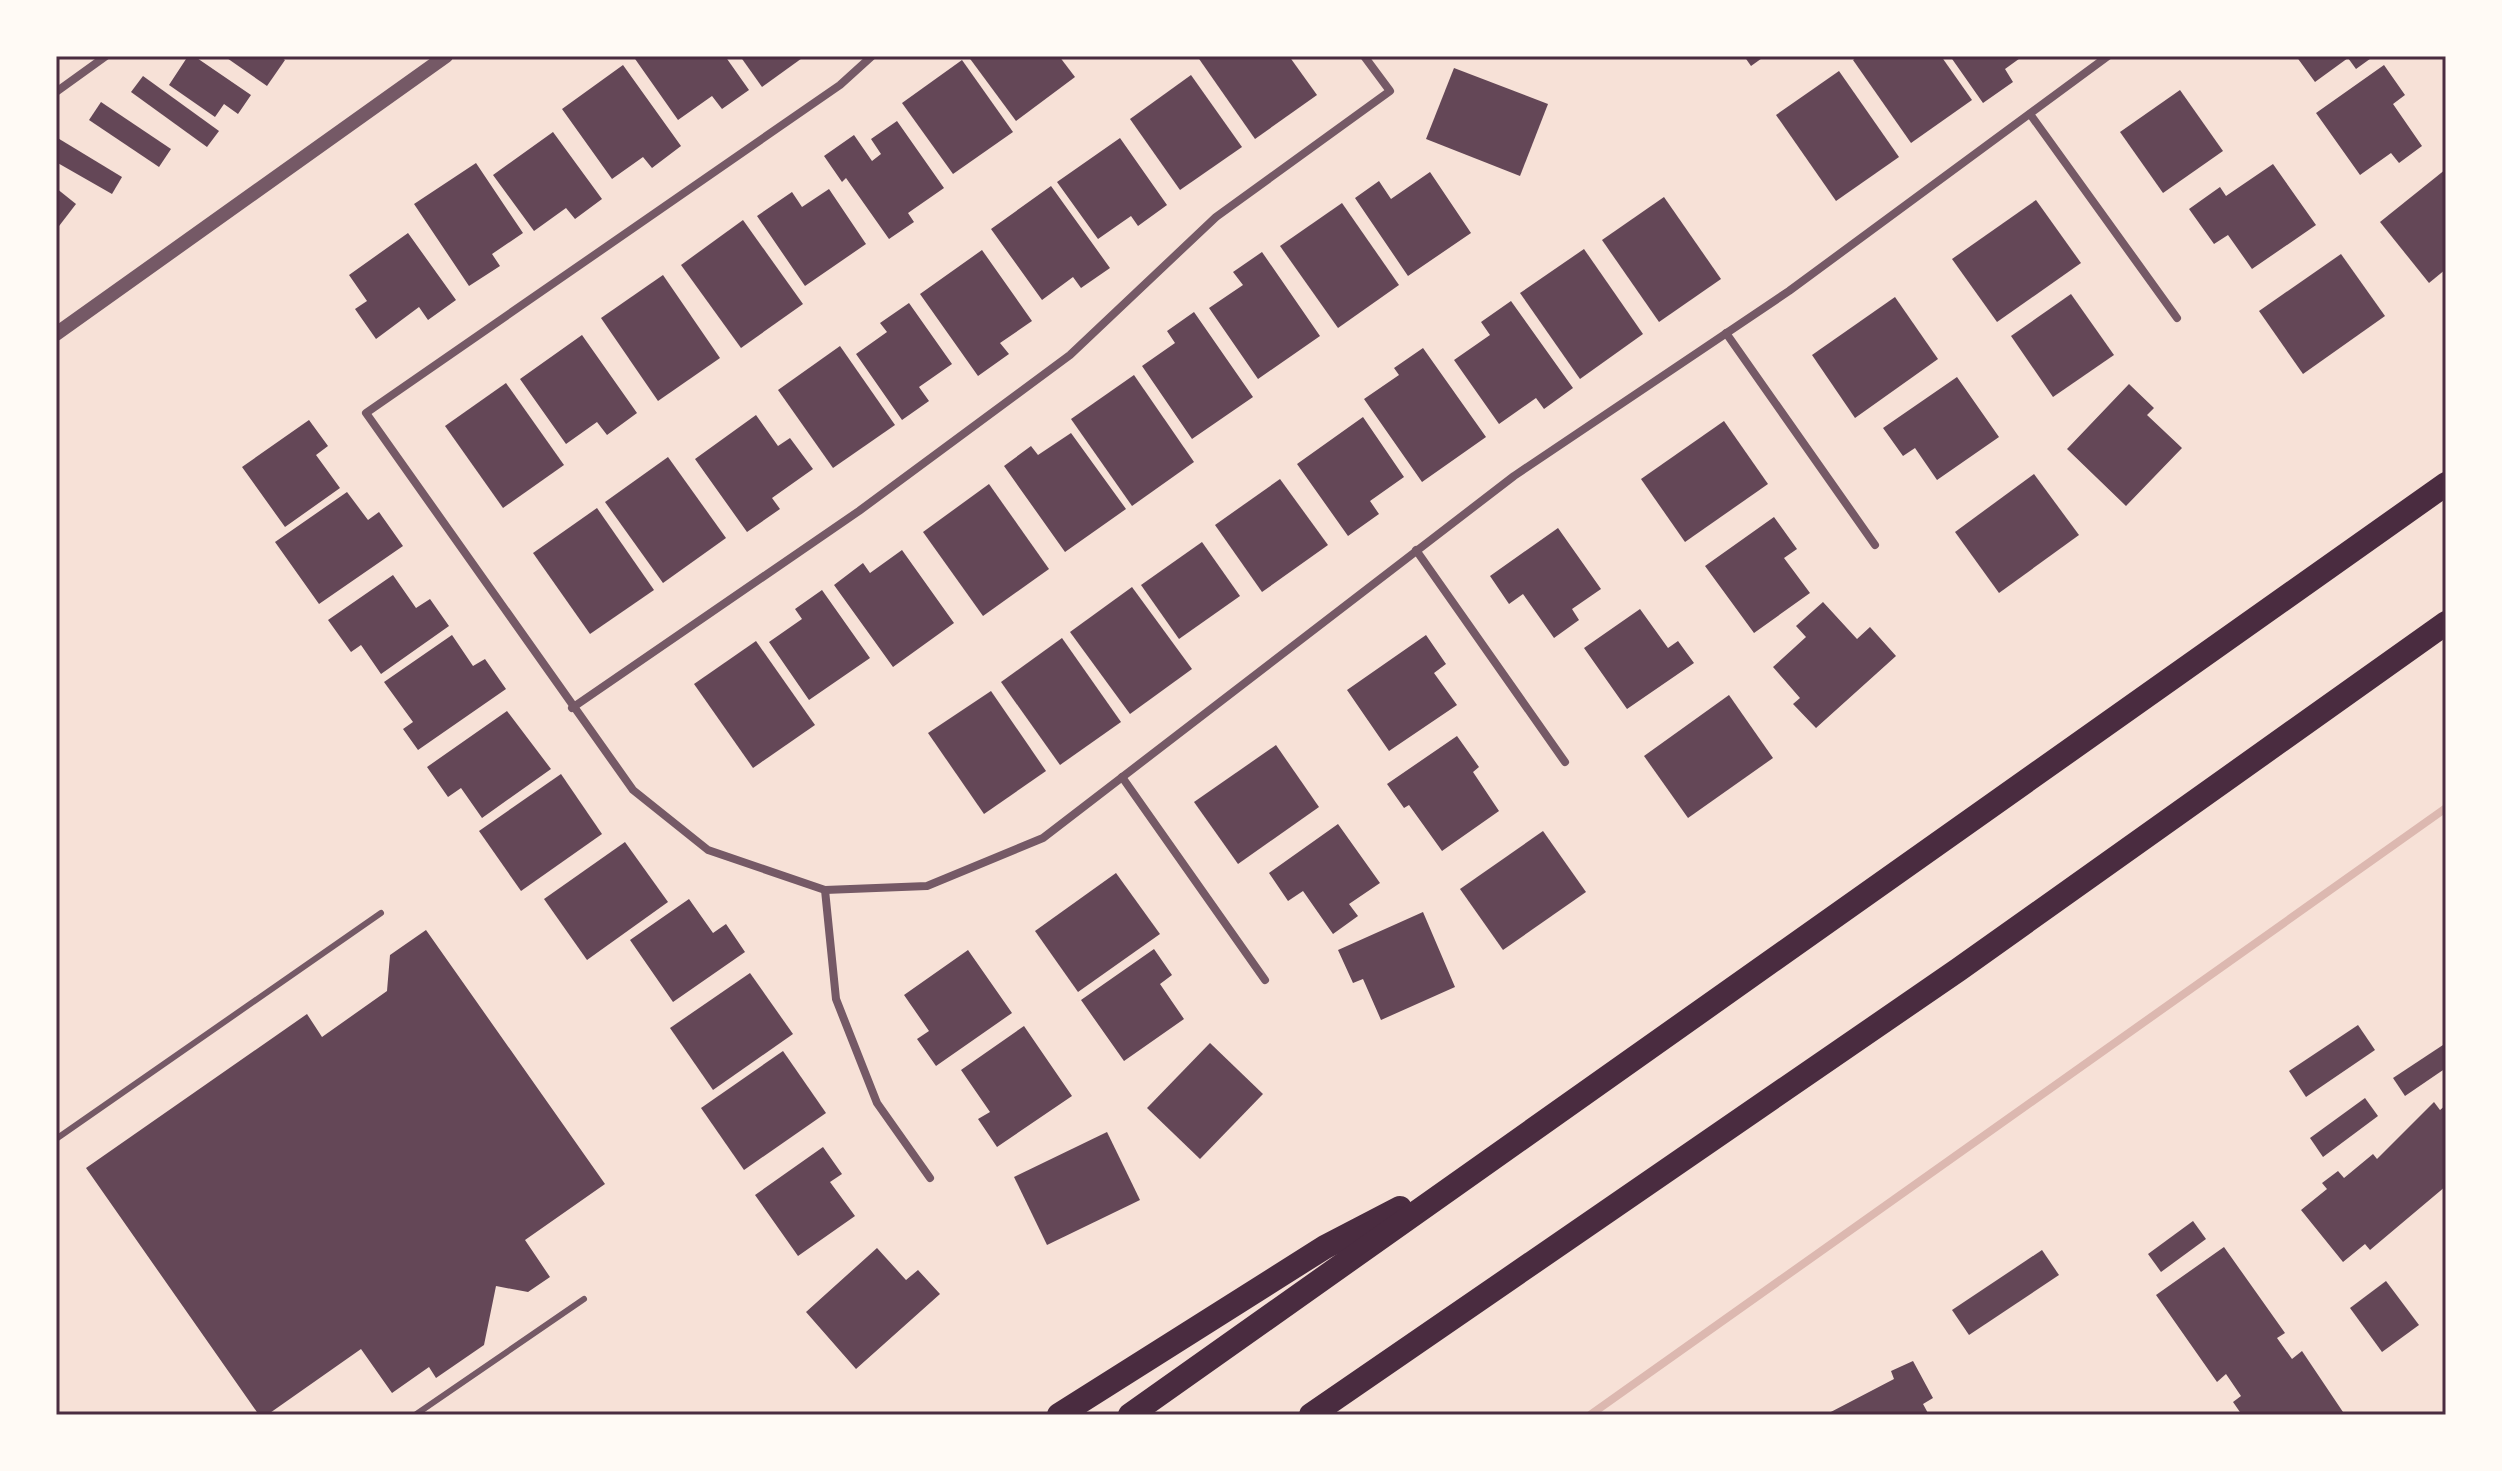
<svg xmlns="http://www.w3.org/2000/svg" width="2502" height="1471" font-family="'Asap Condensed',sans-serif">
	<rect width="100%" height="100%" fill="#f7e1d7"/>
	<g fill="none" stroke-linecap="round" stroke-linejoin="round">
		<path stroke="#dcb8b0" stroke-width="8" d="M1590,1415L2446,808"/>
	</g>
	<g fill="#644757">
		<path d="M188,56H194L251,95L238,114L224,104L215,117L169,85Z"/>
		<path d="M224,56H279L285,60L267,86Z"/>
		<path d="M633,56H725L749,90L722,109L712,96L678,120Z"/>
		<path d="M740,56H805L762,87Z"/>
		<path d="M968,56H1059L1075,77L1016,121Z"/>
		<path d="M1197,56H1289L1317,95L1255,139Z"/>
		<path d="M1744,56H1765L1751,66Z"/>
		<path d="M1859,56H1941L1972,100L1911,143L1853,60Z"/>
		<path d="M1950,56H2023L2005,69L2013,82L1983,103Z"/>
		<path d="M2296,56H2374L2356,69L2348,58L2315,82Z"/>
		<path d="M962,60L1013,132L953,174L902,103Z"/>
		<path d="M623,65L681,146L652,168L643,157L612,179L562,109Z"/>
		<path d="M2384,65L2405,95L2393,104L2422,146L2399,163L2391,153L2360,175L2316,113Z"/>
		<path d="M1454,68L1548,104L1520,176L1426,139Z"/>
		<path d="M1839,71L1899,157L1836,201L1776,115Z"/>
		<path d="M1191,75L1242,147L1180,190L1130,119Z"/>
		<path d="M143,76L219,131L207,147L131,92Z"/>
		<path d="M2180,90L2223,151L2163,193L2120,132Z"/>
		<path d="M101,102L171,149L159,167L89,120Z"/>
		<path d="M897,121L944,188L908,213L914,222L889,239L846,178L842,182L824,156L854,135L872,161L881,154L871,139Z"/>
		<path d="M553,132L602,199L575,219L566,208L534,231L493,175Z"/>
		<path d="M56,137L122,177L112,194L56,162Z"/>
		<path d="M1120,138L1167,205L1138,226L1131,216L1098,239L1057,182Z"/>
		<path d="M476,163L523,233L492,254L500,266L469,286L414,204Z"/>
		<path d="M2273,164L2316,225L2252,269L2228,235L2214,244L2189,209L2220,187L2226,196Z"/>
		<path d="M2446,169V269L2429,283L2380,222Z"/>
		<path d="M1430,172L1471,233L1408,276L1355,198L1379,181L1391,199Z"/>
		<path d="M1051,186L1110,268L1081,288L1073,277L1042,300L991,229Z"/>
		<path d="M56,188L76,204L56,230Z"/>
		<path d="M829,189L866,244L805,286L757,216L792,192L802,207Z"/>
		<path d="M1664,197L1721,279L1659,322L1602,240Z"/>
		<path d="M2036,200L2081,263L1997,322L1952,259Z"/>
		<path d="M1342,203L1399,285L1338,328L1280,246Z"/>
		<path d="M743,220L803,304L741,348L681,265Z"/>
		<path d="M408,233L456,300L428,320L419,307L376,339L355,309L367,301L349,275Z"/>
		<path d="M1584,249L1643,334L1580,379L1520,293Z"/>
		<path d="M982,250L1032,321L1000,343L1009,354L978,376L920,294Z"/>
		<path d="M1262,252L1320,336L1258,379L1209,308L1243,285L1233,272Z"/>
		<path d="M2341,254L2385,316L2303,374L2259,311Z"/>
		<path d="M663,275L720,358L658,401L601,318Z"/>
		<path d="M2071,294L2114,355L2053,397L2011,336Z"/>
		<path d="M1895,297L1938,359L1855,418L1812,355Z"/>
		<path d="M1511,301L1573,388L1544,409L1536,398L1499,424L1454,360L1490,335L1481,322Z"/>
		<path d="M909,303L952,364L919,387L929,401L902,420L856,354L887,332L880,323Z"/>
		<path d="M1194,312L1253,397L1192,439L1142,366L1175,343L1167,331Z"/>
		<path d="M582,335L637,413L607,435L597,422L566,444L520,379Z"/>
		<path d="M840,346L895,425L833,468L778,390Z"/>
		<path d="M1423,348L1486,437L1422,482L1364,399L1399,375L1394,368Z"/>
		<path d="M1134,375L1194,462L1132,506L1071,419Z"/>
		<path d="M1957,377L1999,437L1937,480L1915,448L1903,456L1883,428Z"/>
		<path d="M506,383L564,465L503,508L445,426Z"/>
		<path d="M2129,384L2154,408L2147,415L2182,448L2126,506L2067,449Z"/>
		<path d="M756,415L778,446L790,438L813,469L772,498L780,509L747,532L695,459Z"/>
		<path d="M1363,417L1404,477L1370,501L1379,514L1348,536L1297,464Z"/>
		<path d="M309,420L328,446L316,455L340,488L285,527L242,467Z"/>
		<path d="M1724,421L1768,484L1685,542L1641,479Z"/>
		<path d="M1071,433L1126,509L1065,552L1004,466L1031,446L1038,455Z"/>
		<path d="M668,457L726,538L663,583L605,502Z"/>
		<path d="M2034,474L2079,535L1999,593L1955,532Z"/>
		<path d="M1280,479L1328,545L1262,592L1215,525Z"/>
		<path d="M989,484L1049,569L983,616L923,532Z"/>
		<path d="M347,492L368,520L379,512L403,546L319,604L275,542Z"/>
		<path d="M597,508L654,590L590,634L533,553Z"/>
		<path d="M1774,517L1797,549L1784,558L1810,593L1754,633L1705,566Z"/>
		<path d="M1558,528L1601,589L1572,609L1579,620L1554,638L1523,594L1509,604L1490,576Z"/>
		<path d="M1202,542L1240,596L1179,639L1141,585Z"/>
		<path d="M902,550L954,623L893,667L834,585L863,563L870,573Z"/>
		<path d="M393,575L416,608L430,599L449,626L381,674L361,645L351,652L328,620Z"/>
		<path d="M1132,587L1192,669L1130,714L1070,632Z"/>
		<path d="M822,590L870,658L809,700L769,642L802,619L795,609Z"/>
		<path d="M1823,602L1857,639L1870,627L1896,656L1816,728L1793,704L1800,698L1773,667L1806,637L1796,626Z"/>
		<path d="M1640,609L1668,648L1678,641L1694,663L1627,709L1584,648Z"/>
		<path d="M452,635L473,666L485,659L506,689L418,750L403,729L413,722L384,682Z"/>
		<path d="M1426,635L1446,664L1434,673L1457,705L1389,751L1347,690Z"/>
		<path d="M1062,638L1121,722L1060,765L1001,682Z"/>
		<path d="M756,641L815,725L753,768L694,684Z"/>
		<path d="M991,691L1046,771L984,814L928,733Z"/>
		<path d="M1729,695L1773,758L1688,818L1644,756Z"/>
		<path d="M507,711L551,769L482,818L461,788L448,797L427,767Z"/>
		<path d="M1457,736L1479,767L1473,772L1499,811L1442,851L1409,805L1404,808L1387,784Z"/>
		<path d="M1276,745L1319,807L1238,864L1194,802Z"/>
		<path d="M561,774L602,834L521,891L479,831Z"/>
		<path d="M1338,824L1380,883L1349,904L1358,916L1333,934L1303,891L1288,901L1269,873Z"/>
		<path d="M1543,831L1586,892L1503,950L1460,889Z"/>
		<path d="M625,842L668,902L587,960L544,899Z"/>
		<path d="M1116,873L1160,934L1078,992L1035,931Z"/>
		<path d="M689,899L713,933L726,924L745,952L673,1002L630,940Z"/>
		<path d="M1423,912L1455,987L1381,1020L1363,979L1353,983L1338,950Z"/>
		<path d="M426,930L605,1184L525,1240L550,1277L528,1292L496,1286L484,1345L436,1378L429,1367L392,1393L361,1349L267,1415H259L86,1168L307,1014L322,1037L387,991L390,955Z"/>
		<path d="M1154,949L1172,975L1160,984L1184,1019L1124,1061L1081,1000Z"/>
		<path d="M968,950L1012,1013L936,1066L917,1039L929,1031L904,995Z"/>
		<path d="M750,973L793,1034L713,1090L670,1028Z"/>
		<path d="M2358,1025L2375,1050L2306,1097L2289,1071Z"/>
		<path d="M1024,1026L1072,1096L997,1147L978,1119L990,1112L961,1070Z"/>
		<path d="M1210,1043L1263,1094L1200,1159L1147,1108Z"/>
		<path d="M2446,1043V1068L2405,1096L2393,1078Z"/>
		<path d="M783,1051L826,1113L744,1170L701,1108Z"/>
		<path d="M2365,1098L2378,1116L2323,1157L2310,1138Z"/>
		<path d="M2434,1102L2440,1110L2446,1105V1186L2370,1250L2365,1244L2343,1262L2301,1210L2327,1189L2322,1183L2338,1171L2344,1178L2373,1154L2377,1159Z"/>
		<path d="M1107,1132L1140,1200L1047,1245L1014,1177Z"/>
		<path d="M823,1147L842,1174L830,1182L855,1216L798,1256L755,1195Z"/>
		<path d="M2193,1221L2206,1239L2161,1272L2148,1254Z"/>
		<path d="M2224,1247L2285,1333L2277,1338L2292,1359L2302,1351L2345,1415H2242L2233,1402L2241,1396L2226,1374L2217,1382L2156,1295Z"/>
		<path d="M877,1248L906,1280L918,1270L940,1294L856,1369L806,1312Z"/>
		<path d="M2042,1250L2059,1275L1969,1335L1952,1310Z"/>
		<path d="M2386,1281L2419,1325L2382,1352L2350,1308Z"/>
		<path d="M1913,1361L1933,1398L1923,1404L1929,1415H1825L1894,1379L1891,1371Z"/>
	</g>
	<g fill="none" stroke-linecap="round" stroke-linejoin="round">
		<g stroke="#755966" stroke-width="6">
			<path d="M56,1139L381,913"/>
			<path d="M415,1415L584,1299"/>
		</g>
		<g stroke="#755966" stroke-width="8">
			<path d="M872,56L840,85L366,413L633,790L708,850L825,890L927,886L1043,838L1514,476L1789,291L2108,56"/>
			<path d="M56,92L106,56"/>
			<path d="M2030,114L2177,318"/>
			<path d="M1726,333L1875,545"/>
			<path d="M1416,550L1565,762"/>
			<path d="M572,708L859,511L1070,355L1216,217L1390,91L1364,56"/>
			<path d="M1122,777L1265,980"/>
			<path d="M825,890L836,999L877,1103L930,1178"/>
		</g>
		<path stroke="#755966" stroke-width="14" d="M56,334L446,56"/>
		<g stroke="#4a2c40" stroke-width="24">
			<path d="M1059,1415L1325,1247L1400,1208"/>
			<path d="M1130,1415L2446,484"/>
			<path d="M1311,1415L1958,970L2446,623"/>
		</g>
	</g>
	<rect width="2502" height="1471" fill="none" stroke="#fffaf5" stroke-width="116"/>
	<rect x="58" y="58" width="2386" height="1355" fill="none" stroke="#4a2c40" stroke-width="3"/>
</svg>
